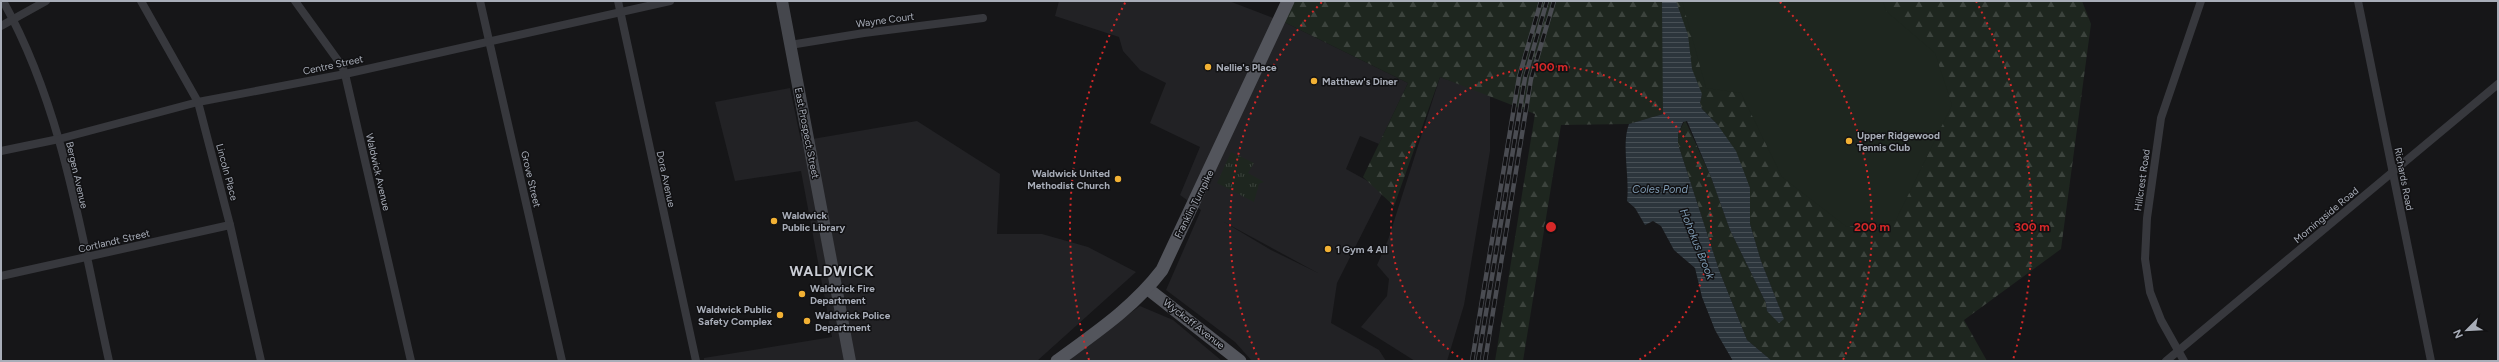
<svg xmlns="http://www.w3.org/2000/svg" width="2499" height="362" font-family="Figtree,sans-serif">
	<defs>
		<pattern id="grass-tufts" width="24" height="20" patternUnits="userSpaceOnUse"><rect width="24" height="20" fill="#1e261f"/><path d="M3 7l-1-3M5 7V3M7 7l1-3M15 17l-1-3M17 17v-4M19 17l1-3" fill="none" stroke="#3c433d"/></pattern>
		<pattern id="forest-firs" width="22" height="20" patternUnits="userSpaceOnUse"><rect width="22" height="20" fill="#1e261f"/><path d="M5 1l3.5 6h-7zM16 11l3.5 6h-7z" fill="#3c433d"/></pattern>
		<pattern id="water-rules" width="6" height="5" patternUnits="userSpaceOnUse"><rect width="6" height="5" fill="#2c353c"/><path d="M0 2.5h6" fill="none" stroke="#485056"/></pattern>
	</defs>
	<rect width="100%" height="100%" fill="#161618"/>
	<g fill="#222225" fill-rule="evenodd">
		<path d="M1059,1H1229L1284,22L1408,83L1379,144L1360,136L1346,169L1384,190L1337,283L1331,323L1379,350L1386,361H1252L1235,342L1166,290L1201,210L1180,195L1200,147L1150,123L1166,83L1140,70L1123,51L1119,37L1055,16ZM1224,222L1318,273L1271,250Z"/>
		<path d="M1440,77L1490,95V151L1464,305L1447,361H1415L1361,327L1387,296L1389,279L1377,265L1388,240Z"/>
		<path d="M790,88L801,141L917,121L1000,174L997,234H1042L1088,247L1136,272L1037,361H704V358L832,337L801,171L735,181L715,102Z"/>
		<path d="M1140,306L1173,320L1222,361H1064Z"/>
	</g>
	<path fill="url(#grass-tufts)" d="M1231,152L1254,163L1248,173L1264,182L1259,184L1254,202L1217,183Z"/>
	<path fill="url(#forest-firs)" d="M1294,1H2082L2091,24L2061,249L1964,320L1987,361H1772L1747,340L1719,270L1678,144V134L1685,120L1711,177L1730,230L1766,303L1767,311L1780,309L1761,261L1750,224V188L1717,124L1702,109L1700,103L1702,94L1663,114L1629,124L1561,125L1523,361H1495L1535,114L1440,77L1394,206L1363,177L1408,83L1284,22Z"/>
	<path fill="#1e261f" d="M1682,1H1883L1886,11L1935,53L1952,105L1896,220L1847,227L1782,177L1741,93L1706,88Z"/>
	<path fill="url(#water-rules)" d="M1662,1H1676L1688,35L1692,69L1702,94L1700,103L1702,109L1717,124L1736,151L1750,188V224L1761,261L1784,319L1779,323L1767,311L1766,303L1730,230L1711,177L1687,121L1683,122L1678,134V144L1719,270L1747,340L1772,361H1733L1715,330L1702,297L1695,268L1674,250L1661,226L1653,221L1645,225L1635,208L1627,201C1630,177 1621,144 1629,124L1663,114Z"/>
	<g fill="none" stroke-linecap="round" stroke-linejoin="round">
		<g stroke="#37383d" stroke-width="8">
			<path d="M3,1C64,110 82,240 109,361"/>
			<path d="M141,1L198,102L230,225L261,361"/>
			<path d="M295,1L342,66L345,74L411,361"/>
			<path d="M480,1L562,361"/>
			<path d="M618,1L696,361"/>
			<path d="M2358,1L2431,361"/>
			<path d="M1,26L46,1"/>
			<path d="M790,45L864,33L983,18"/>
			<path d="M1,151L59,139L198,102L345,74L670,1"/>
			<path d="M1,276L230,225"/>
			<path d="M2166,361L2498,84"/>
			<path d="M2184,361L2161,320L2150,292L2145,259L2147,218L2161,118L2201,1"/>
		</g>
		<path stroke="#45474d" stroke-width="12" d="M782,1L850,361"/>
		<g stroke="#53555c" stroke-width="13">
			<path d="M1148,289L1240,361"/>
			<path d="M1057,361C1095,333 1133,308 1162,270L1288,1"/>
		</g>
		<g stroke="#4a4c52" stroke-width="4.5">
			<g id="rail">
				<path d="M1472,361L1519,77L1541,1"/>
				<path d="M1478,361L1525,78L1547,1"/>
				<path d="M1485,361L1531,79L1554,1"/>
			</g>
		</g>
		<use href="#rail" stroke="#111113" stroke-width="3" stroke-dasharray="9" stroke-linecap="butt"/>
	</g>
	<g fill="none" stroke="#d62828" stroke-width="2" stroke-dasharray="2 4">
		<path d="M1463 360A160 160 0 1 1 1639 360"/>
		<path d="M1259 360A321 321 0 0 1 1322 2M1780 2A321 321 0 0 1 1843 360"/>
		<path d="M1089 360A481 481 0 0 1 1126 1M1976 1A481 481 0 0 1 2013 360"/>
	</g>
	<g fill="#f2b134" stroke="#111113" stroke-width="1.5">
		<circle cx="1208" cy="67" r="4"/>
		<circle cx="1314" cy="81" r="4"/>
		<circle cx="1849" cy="141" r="4"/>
		<circle cx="1118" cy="179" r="4"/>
		<circle cx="774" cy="221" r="4"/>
		<circle cx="1328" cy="249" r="4"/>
		<circle cx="802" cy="294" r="4"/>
		<circle cx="780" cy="315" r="4"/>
		<circle cx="807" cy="321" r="4"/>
	</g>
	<g text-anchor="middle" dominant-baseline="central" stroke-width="3" stroke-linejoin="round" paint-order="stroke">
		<g font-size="10" fill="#a8adb8" stroke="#111113">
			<text transform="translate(885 20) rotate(-8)">Wayne Court</text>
			<text transform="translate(333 65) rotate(-12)">Centre Street</text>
			<text transform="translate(807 133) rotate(79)">East Prospect Street</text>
			<text transform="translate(227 172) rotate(75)">Lincoln Place</text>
			<text transform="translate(378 172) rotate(77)">Waldwick Avenue</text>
			<text transform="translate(77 175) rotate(77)">Bergen Avenue</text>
			<text transform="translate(531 179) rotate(77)">Grove Street</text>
			<text transform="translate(666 179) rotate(78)">Dora Avenue</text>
			<text transform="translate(2404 179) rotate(79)">Richards Road</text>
			<text transform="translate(2142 180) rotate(-82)">Hillcrest Road</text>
			<text transform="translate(1194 204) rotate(-63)">Franklin Turnpike</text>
			<text transform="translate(2326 215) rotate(-40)">Morningside Road</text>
			<text transform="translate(114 241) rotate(-13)">Cortlandt Street</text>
			<text transform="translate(1194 324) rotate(38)">Wyckoff Avenue</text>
		</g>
		<g font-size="10" font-weight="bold" fill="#a8adb8" stroke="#111113" text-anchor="start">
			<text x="1216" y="67">Nellie's Place</text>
			<text x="1322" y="81">Matthew's Diner</text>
			<text x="1857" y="135">Upper Ridgewood<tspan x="1857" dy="12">Tennis Club</tspan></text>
			<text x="1110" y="173" text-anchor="end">Waldwick United<tspan x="1110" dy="12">Methodist Church</tspan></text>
			<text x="782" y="215">Waldwick<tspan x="782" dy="12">Public Library</tspan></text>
			<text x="1336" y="249">1 Gym 4 All</text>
			<text x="810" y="288">Waldwick Fire<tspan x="810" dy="12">Department</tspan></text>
			<text x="772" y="309" text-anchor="end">Waldwick Public<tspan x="772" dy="12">Safety Complex</tspan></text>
			<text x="815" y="315">Waldwick Police<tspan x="815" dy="12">Department</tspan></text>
		</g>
		<g font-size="11" font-style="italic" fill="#7f9bb3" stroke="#111113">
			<text x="1660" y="189">Coles Pond</text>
			<text transform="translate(1697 244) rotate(68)">Hohokus Brook</text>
		</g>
		<g font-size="14" font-weight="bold" letter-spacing="1" fill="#c9ccd4" stroke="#111113">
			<text x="832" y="271">WALDWICK</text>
		</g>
	</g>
	<circle cx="1551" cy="227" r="6" fill="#d62828" stroke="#111113" stroke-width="2"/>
	<g font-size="12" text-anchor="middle" font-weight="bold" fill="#d62828" stroke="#111113" stroke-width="3" stroke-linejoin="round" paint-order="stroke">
		<text x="1551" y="71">100 m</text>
		<text x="1872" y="231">200 m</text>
		<text x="2032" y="231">300 m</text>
	</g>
	<rect width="2499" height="362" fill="none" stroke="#a8adb8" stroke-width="4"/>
	<g transform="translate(2467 330) rotate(246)" stroke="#111113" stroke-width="3" paint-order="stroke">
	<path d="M0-3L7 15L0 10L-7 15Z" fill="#a8adb8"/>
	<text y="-6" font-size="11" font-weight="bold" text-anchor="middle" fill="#a8adb8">N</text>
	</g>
</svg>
